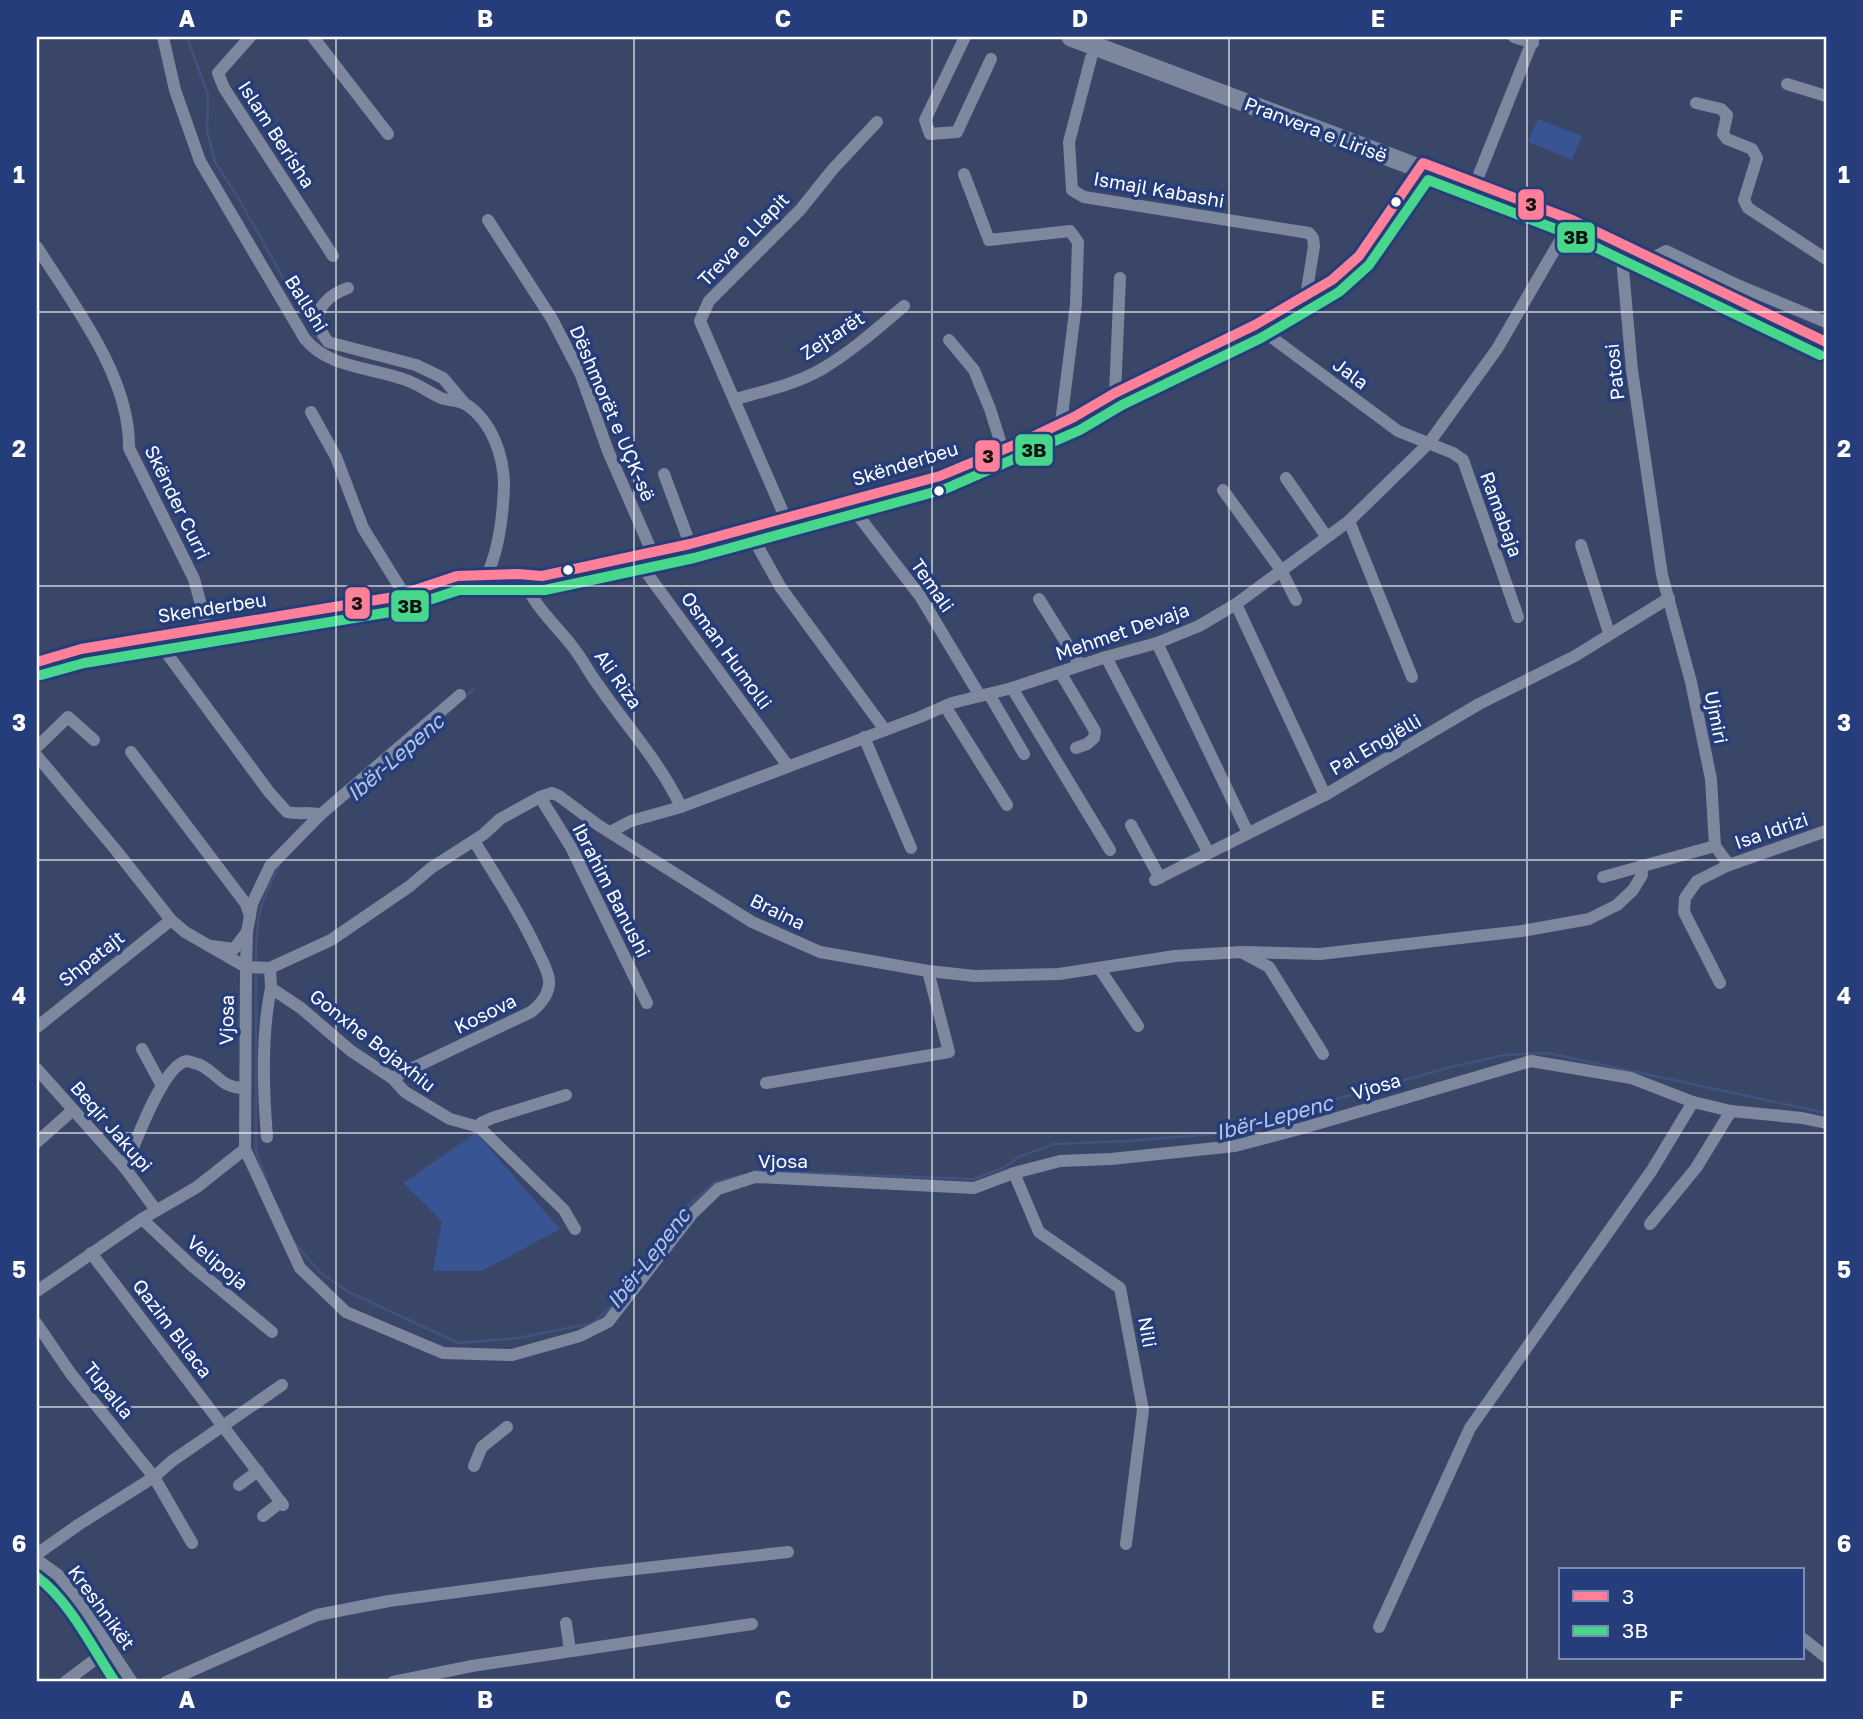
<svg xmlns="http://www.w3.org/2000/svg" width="1863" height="1719" font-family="'Golos Text',sans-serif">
	<rect width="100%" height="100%" fill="#394667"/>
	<g fill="#395492">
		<path d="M1538,119L1582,136L1572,160L1528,142Z"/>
		<path d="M476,1133L560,1229L482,1271H433L442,1221L403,1183Z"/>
	</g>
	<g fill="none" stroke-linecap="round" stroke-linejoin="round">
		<g stroke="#40537f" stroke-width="2.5">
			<path d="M187,37L208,95L207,131L215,162L239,199L316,337L322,342"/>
			<path d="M464,698L474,689"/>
			<path d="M256,965C256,918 258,906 280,864"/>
			<path d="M256,971V1151L270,1190"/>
			<path d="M755,1171L974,1179L1003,1168L1019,1157L1054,1144L1128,1141L1213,1134L1447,1068L1504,1055L1548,1053L1826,1113"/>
			<path d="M293,1241L320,1272L347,1291L458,1343L518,1338L593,1323L615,1303"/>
			<path d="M639,1273L682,1211L714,1183L742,1175"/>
		</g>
		<g stroke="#7d879e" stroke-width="12">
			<path d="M163,37L175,90L200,161L305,339C329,368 369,367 403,379C417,383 428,392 441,398C449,401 459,400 467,405C492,422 504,456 504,486C503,514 499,549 487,575"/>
			<path d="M250,37L218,73L224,88L333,256"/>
			<path d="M313,37L388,134"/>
			<path d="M965,37L925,120L930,134L957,132L991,59"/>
			<path d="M1514,37L1533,43"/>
			<path d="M1091,58L1069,142L1072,190L1084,197L1309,233L1313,238L1314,246L1306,296"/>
			<path d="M1787,84L1826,96"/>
			<path d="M1696,103L1721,109L1727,115L1723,134L1727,139L1752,149L1757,158L1744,200L1748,208L1826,259"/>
			<path d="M964,174L989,240L1070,231L1078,242L1076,304L1061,423"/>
			<path d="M1474,187L1534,37"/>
			<path d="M488,220L552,319L581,375L608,451L652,552"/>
			<path d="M1623,243L1621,247L1632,370L1662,575L1691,682L1711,779L1715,846L1729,865"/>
			<path d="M37,247C74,306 130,376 129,448L194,579L207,627"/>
			<path d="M1653,258L1666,251L1735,284L1826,322"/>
			<path d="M348,288C333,293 313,307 319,326C320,331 325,337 328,342L416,365L443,378L465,404"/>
			<path d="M1255,325L1398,431L1453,453L1463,460L1518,617"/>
			<path d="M949,340L974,370L990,409L1003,450"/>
			<path d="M1115,393L1120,278"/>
			<path d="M736,399C765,391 796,384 822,369C852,351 877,329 904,306"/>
			<path d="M311,412L336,457L363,528L404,594"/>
			<path d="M664,474L690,544"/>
			<path d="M1286,478L1326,536"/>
			<path d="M1223,490L1281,570L1296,600"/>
			<path d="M847,501L920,596L980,696"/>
			<path d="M785,517L700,321L709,301L800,210L833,169L877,122"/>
			<path d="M1349,521L1412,677"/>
			<path d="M748,529L781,588L885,730"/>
			<path d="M1581,545L1609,633"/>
			<path d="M635,557L788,766"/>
			<path d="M524,575C527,600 557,626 572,646C582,658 589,673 599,686C627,727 660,762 681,807"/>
			<path d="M1039,599L1080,665"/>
			<path d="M1236,604L1325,795"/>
			<path d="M154,636L269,792L287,812C299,815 310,811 320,815"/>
			<path d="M1157,643L1248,833"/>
			<path d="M1106,657L1206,848"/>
			<path d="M37,662L81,649L394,597L457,576L518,574L542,576L690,544L940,476L1026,440L1074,417L1115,393L1255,325L1332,280L1359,256L1422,164"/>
			<path d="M1060,672L1095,731L1094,738L1087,744L1076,748"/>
			<path d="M1012,688L1110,850"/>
			<path d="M989,694L1024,754"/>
			<path d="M460,695L320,815L270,866L252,904L247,932L246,967L245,1149L300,1268L346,1312L443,1353L512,1355L580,1336L608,1322L692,1214L718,1189L755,1177L974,1188L1014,1173L1060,1161L1111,1159L1235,1146L1303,1128L1531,1061L1631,1078L1693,1102L1731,1111L1802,1118L1826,1123"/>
			<path d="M945,706L1007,805"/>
			<path d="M864,737L911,848"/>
			<path d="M37,747L68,717L94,740"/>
			<path d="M131,752L246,904L250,916"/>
			<path d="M37,756L115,849L171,920L185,932L246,967L270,968L331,940L410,886L431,868L484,834L500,819L540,797L552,793L559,796L598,825L752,922L820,952L928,971L975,976L1059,974L1175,956L1241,952L1269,967L1323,1054"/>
			<path d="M540,797L571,847L647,1003"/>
			<path d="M1131,825L1160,878"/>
			<path d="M610,832L631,821L681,807L920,717L952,703L1012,688L1106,657L1157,643L1199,626L1236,604L1349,521L1429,443L1497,349L1572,220"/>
			<path d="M1603,877L1715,846"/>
			<path d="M1155,880L1325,795L1479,704L1575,656L1669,598"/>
			<path d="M212,946L234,949L247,932"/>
			<path d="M1245,952L1320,954L1522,931L1589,919L1617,905L1633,890L1642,875L1641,866"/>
			<path d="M270,968L271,988L301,1008L351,1051L392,1078L405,1092L450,1119L479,1127L564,1210L575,1229"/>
			<path d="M1099,968L1138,1026"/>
			<path d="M1720,983L1684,912L1685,898L1697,881L1729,865L1826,831"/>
			<path d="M37,1027L171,920"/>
			<path d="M142,1049L162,1086"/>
			<path d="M37,1069L125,1168L156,1210"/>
			<path d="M392,1078L531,1012C541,1004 550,994 549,980C548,971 543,962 539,954C521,915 497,878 474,841"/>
			<path d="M766,1083L949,1052L928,971"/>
			<path d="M479,1127L481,1123L492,1118L566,1095"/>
			<path d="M267,1137C263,1089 261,1035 271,988"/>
			<path d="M37,1142L73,1110"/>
			<path d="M125,1168C134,1146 163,1064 187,1061C189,1061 196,1064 198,1064C219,1073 219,1088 245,1088"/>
			<path d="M1014,1173L1039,1232L1120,1288L1143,1410L1126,1544"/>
			<path d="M142,1219L191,1265L272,1332"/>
			<path d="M1650,1224L1696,1168L1731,1111"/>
			<path d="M91,1253L283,1505"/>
			<path d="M37,1291L142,1219L197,1187L245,1149"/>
			<path d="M37,1324L71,1374L154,1477L192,1543"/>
			<path d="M474,1466L482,1447L507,1427"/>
			<path d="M239,1485L258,1471"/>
			<path d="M263,1516L281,1502"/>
			<path d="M37,1554L78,1525L154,1477L172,1461L282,1385"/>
			<path d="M37,1560L58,1575L77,1599L132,1682"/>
			<path d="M566,1623L570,1651"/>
			<path d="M1379,1627L1470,1428L1652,1170L1693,1102"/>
			<path d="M1802,1638L1826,1657"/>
			<path d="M65,1682L109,1649"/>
			<path d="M166,1682L317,1615L389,1601L591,1574L788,1552"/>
			<path d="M393,1682L472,1666L752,1624"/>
		</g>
		<path stroke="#7c869d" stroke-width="19" d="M1071,37L1570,225L1621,247L1826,349"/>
		<g stroke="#253e7b" stroke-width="16">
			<path id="bus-1" d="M37,662L81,649L394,597L457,576L518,574L542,576L690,544L940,476L1026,440L1074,417L1115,393L1255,325L1332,280L1359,256L1423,163L1572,220L1826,342"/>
		</g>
		<g stroke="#253e7b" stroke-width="16">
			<g id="bus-2">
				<path d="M41,675L84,663L396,611L459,590H545L694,558L945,489L1080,430L1122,405L1261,338L1339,292L1369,265L1428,180L1566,233L1820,355"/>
				<path d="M37,1577C69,1600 93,1649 115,1682"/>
			</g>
		</g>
		<use href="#bus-1" stroke="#ff8098" stroke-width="10"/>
		<use href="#bus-2" stroke="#46d78d" stroke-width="10"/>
	</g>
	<path fill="none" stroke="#fff" stroke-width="2" stroke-opacity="0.55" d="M336,37V1682M634,37V1682M932,37V1682M1229,37V1682M1527,37V1682M37,312H1826M37,586H1826M37,860H1826M37,1133H1826M37,1407H1826"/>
	<g fill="#fff" stroke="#253e7b" stroke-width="2.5">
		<circle cx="1396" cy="202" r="6"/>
		<circle cx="939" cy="491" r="6"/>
		<circle cx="568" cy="570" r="6"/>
	</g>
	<g text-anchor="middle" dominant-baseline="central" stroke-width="7" stroke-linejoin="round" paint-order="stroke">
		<g font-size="19" fill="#fff" stroke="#253e7b">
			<text transform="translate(1316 129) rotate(21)">Pranvera e Lirisë</text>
			<text transform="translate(277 134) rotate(57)">Islam Berisha</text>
			<text transform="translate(1159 189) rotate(10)">Ismajl Kabashi</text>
			<text transform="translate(743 239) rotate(-46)">Treva e Llapit</text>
			<text transform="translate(307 303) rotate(58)">Ballshi</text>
			<text transform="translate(832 335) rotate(-33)">Zejtarët</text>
			<text transform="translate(1614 372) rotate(-96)">Patosi</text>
			<text transform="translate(1351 373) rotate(37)">Jala</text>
			<text transform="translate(613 413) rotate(67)">Dëshmorët e UÇK-së</text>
			<text transform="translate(905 463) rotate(-17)">Skënderbeu</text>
			<text transform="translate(178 502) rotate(64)">Skënder Curri</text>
			<text transform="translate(1502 514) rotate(70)">Ramabaja</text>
			<text transform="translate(933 585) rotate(55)">Temali</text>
			<text transform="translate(212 607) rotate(-9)">Skenderbeu</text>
			<text transform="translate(1122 631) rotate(-19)">Mehmet Devaja</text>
			<text transform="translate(727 650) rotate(54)">Osman Humolli</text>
			<text transform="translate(619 679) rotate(55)">Ali Riza</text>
			<text transform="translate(1717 717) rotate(79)">Ujmiri</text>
			<text transform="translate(1375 744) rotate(-30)">Pal Engjëlli</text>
			<text transform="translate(1771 830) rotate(-19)">Isa Idrizi</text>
			<text transform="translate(612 890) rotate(63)">Ibrahim Banushi</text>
			<text transform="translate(778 911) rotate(26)">Braina</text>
			<text transform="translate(91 958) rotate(-38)">Shpatajt</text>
			<text transform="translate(485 1013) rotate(-26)">Kosova</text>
			<text transform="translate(226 1020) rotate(-89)">Vjosa</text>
			<text transform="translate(373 1040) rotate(38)">Gonxhe Bojaxhiu</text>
			<text transform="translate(1376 1086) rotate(-17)">Vjosa</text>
			<text transform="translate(112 1126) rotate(49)">Beqir Jakupi</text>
			<text x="783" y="1160">Vjosa</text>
			<text transform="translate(218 1262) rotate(40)">Velipoja</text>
			<text transform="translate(173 1328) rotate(53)">Qazim Bllaca</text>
			<text transform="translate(1148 1332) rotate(80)">Nili</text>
			<text transform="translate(109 1390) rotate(51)">Tupalla</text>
			<text transform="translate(102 1607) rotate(54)">Kreshnikët</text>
		</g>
		<g font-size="21" font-style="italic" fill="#b4c5ec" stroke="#253e7b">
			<text transform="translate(395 757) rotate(-41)">Ibër-Lepenc</text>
			<text transform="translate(1274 1117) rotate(-15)">Ibër-Lepenc</text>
			<text transform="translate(648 1258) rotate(-52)">Ibër-Lepenc</text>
		</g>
	</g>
	<g stroke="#253e7b" stroke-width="2.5">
		<rect x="1517" y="188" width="28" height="33" rx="7" fill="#ff8098"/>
		<rect x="1556" y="221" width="40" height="33" rx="7" fill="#46d78d"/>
		<rect x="1014" y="433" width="40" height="34" rx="7" fill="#46d78d"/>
		<rect x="974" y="439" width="27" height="34" rx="7" fill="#ff8098"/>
		<rect x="344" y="586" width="27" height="34" rx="7" fill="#ff8098"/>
		<rect x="390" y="589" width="40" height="34" rx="7" fill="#46d78d"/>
	</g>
	<g font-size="19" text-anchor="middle" font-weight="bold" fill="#111">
		<text x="1531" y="211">3</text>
		<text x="1576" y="244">3B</text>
		<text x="1034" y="457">3B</text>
		<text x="988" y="463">3</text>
		<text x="357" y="610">3</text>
		<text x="410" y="613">3B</text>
	</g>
	<rect width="1863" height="1719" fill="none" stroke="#253e7b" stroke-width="77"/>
	<rect x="1559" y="1568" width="245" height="91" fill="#253e7b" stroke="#7c8bb0" stroke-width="2"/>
	<rect x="1573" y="1591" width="35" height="10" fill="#ff8098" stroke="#7c8bb0" stroke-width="2"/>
	<text x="1622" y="1604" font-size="21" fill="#ffffff">3</text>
	<rect x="1573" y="1626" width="35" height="10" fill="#46d78d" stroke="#7c8bb0" stroke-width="2"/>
	<text x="1622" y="1638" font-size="21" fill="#ffffff">3B</text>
	<rect x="38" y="38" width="1787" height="1642" fill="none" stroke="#fff" stroke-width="2.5"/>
	<g font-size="23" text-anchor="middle" font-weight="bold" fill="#fff">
		<text x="187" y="27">A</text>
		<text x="485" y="27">B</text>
		<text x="783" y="27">C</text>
		<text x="1080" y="27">D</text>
		<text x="1378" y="27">E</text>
		<text x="1676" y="27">F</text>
		<text x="19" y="183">1</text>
		<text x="1844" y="183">1</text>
		<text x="19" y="457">2</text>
		<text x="1844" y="457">2</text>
		<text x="19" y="731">3</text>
		<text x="1844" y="731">3</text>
		<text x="19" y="1004">4</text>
		<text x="1844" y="1004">4</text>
		<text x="19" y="1278">5</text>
		<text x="1844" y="1278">5</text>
		<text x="19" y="1552">6</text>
		<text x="1844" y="1552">6</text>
		<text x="187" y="1708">A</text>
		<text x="485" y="1708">B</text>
		<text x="783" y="1708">C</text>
		<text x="1080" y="1708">D</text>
		<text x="1378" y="1708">E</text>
		<text x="1676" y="1708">F</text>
	</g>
</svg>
